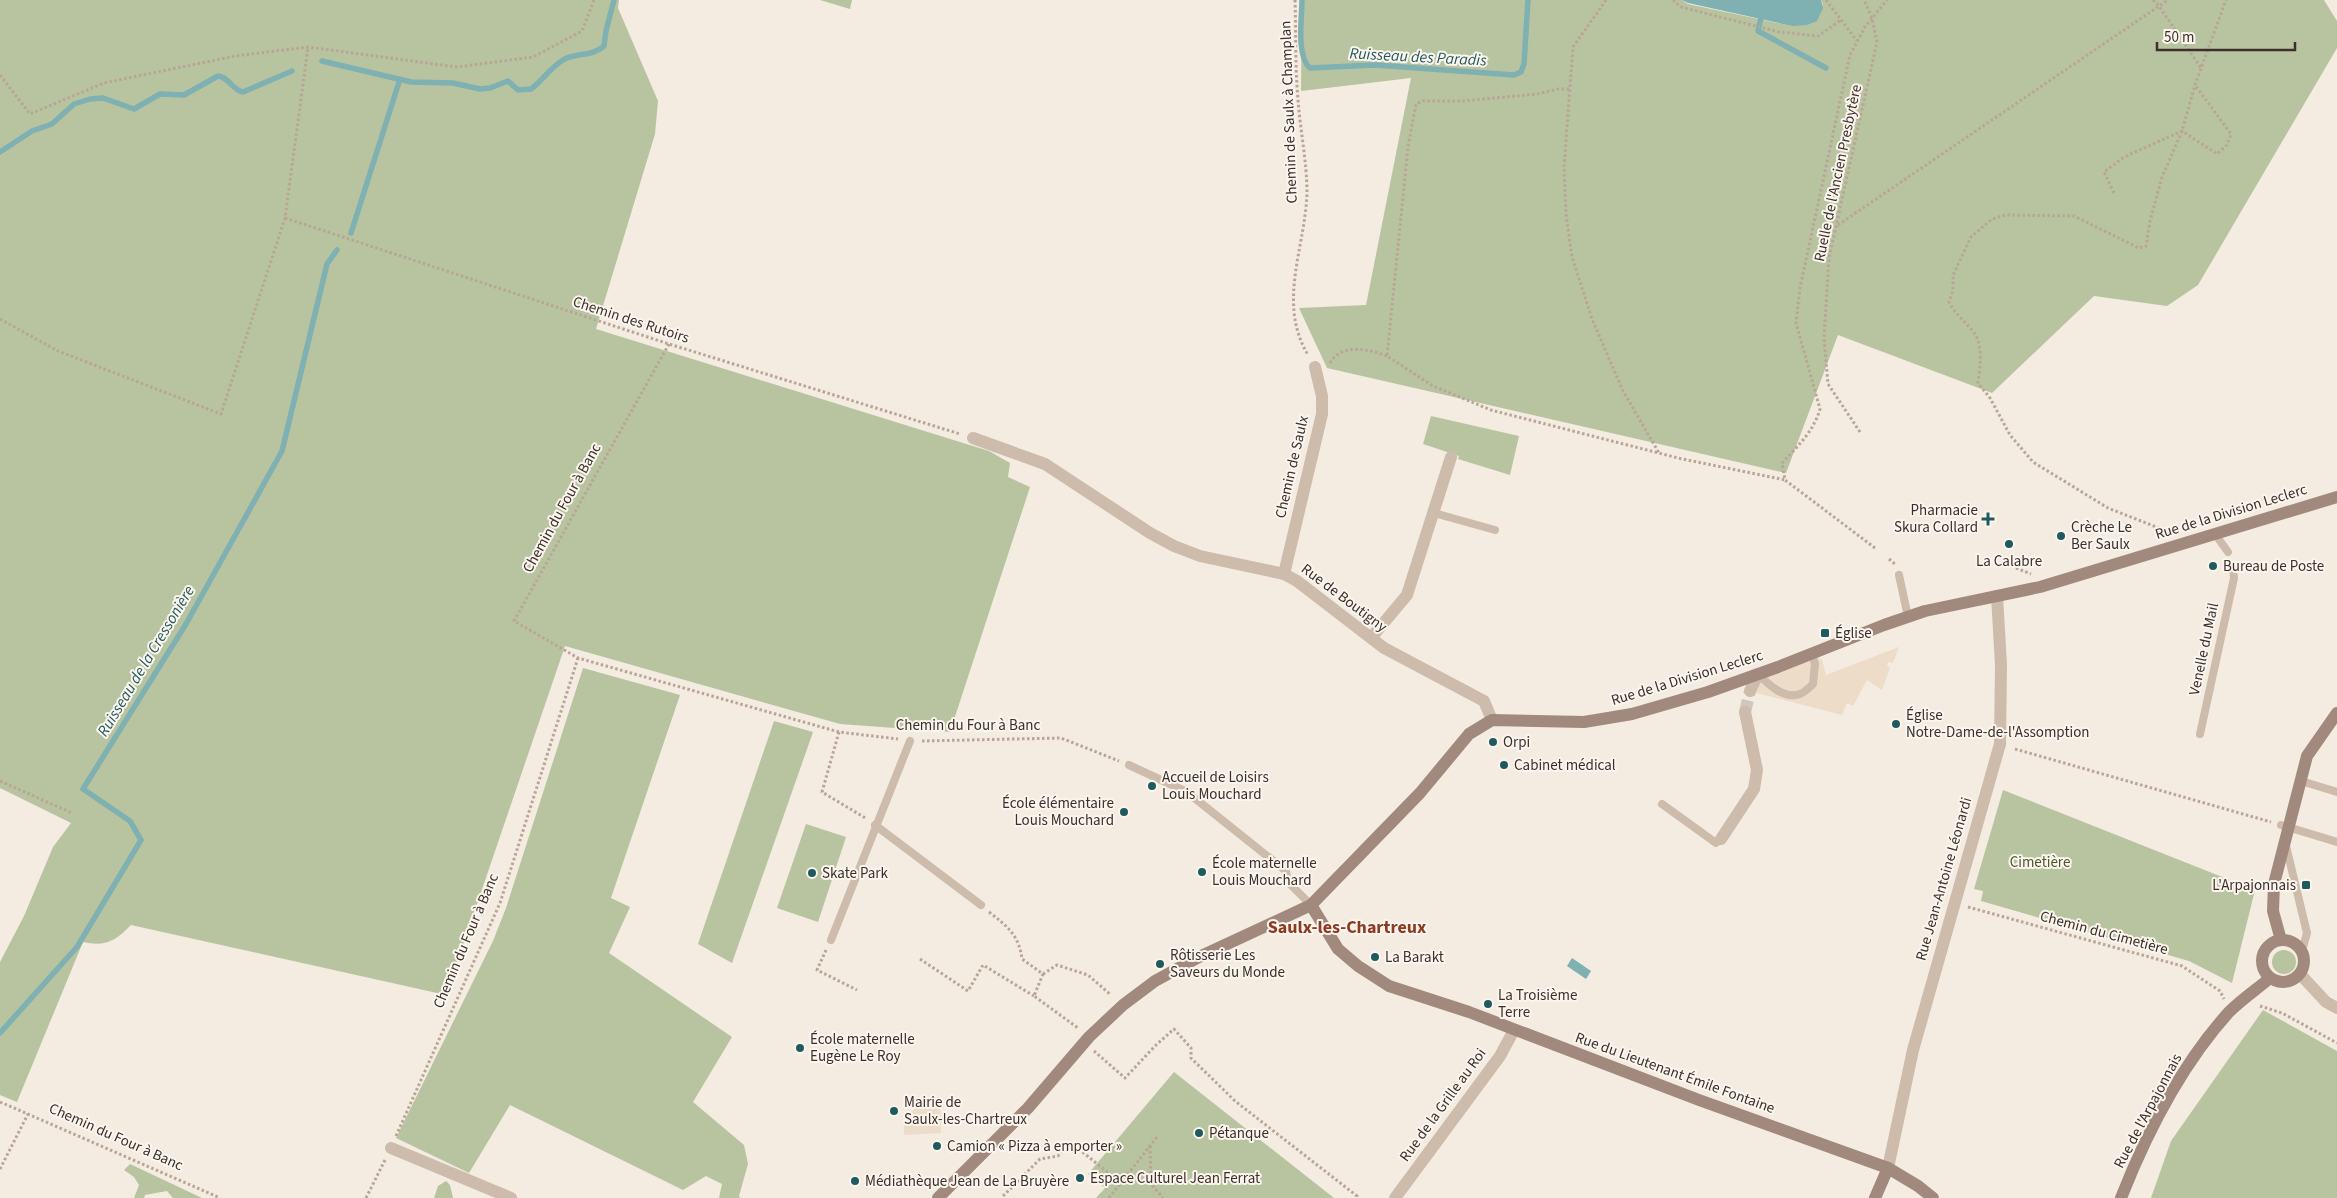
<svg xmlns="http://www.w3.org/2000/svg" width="2337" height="1198" font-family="'Source Sans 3',sans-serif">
	<rect width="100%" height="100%" fill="#f4ebe1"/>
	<g fill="#b8c4a0">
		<path d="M0,0H619L618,8L658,101L655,134L596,329L989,451L1010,463L1008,477L1030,487L950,732L840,724L565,646L446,995L131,925C116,941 105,947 83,942L17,1102L0,1095V962L24,916L53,847L71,823L0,788Z"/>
		<path d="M820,0H852L850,9Z"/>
		<path d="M1302,0H1682L1688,4L1792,26L1823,5L1821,0H2324L2337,21V48L2198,285L2167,306L2094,296L1992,393L1838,335L1786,473L1327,368L1299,308L1366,305L1411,78L1301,91Z"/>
		<path d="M1431,416L1519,436L1510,475L1458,459L1459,456L1423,444Z"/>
		<path d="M583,668L680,695L611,898L630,907L609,953L732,1037L693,1102L744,1145L748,1164L739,1196L740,1198H719L722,1184L706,1176L683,1190L510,1105L469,1173L396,1138L493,941L506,908Z"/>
		<path d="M774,721L813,732L732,963L698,944Z"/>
		<path d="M2003,790L2255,890L2232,983L2189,961L1981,901L1983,891L1974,889Z"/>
		<path d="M806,824L846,837L818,922L777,908Z"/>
		<circle cx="2284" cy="962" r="12"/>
		<path d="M2263,1010L2337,1051V1198H2151L2171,1141Z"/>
		<path d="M1174,1072L1334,1198H1096L1105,1188L1088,1174Z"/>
		<path d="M130,1164L202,1198H173L167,1191L145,1195L144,1198H134L139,1185L134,1177L124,1170Z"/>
		<path d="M446,1181L450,1185L453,1198H434L438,1186Z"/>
	</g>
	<g fill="#ecdcc8">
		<path d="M1899,647L1893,663L1888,662L1887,665L1890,668L1882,690L1867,680L1853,706L1847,703L1842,715L1745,690L1778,667L1812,654L1822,660L1826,675Z"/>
		<path d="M921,1097H940L941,1133L904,1135V1126Z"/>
	</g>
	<g fill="#7fb0b2">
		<path d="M1682,0H1821L1823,8L1817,21L1807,25L1792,26L1688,3Z"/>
		<path d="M1572,958L1591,971L1586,979L1567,966Z"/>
	</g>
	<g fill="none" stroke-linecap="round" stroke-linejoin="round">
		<g stroke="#7fb0b2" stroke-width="5.5">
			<path d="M1302,0C1302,18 1296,56 1310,68L1375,65L1514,75L1521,72L1524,64L1528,0"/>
			<path d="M1762,13L1758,31L1826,68"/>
			<path d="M322,61L411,82L453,83L480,89L490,88L508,81L518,90L531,89C543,80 550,68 563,60C576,52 592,57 604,46L606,31L614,0"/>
			<path d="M0,152L32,131L52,124L74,104L90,99L103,98L134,109L160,94L184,95L218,76C229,77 232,90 243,92L292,71"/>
			<path d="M351,233L400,79"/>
			<path d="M0,1033L77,947L141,840L130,821L83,789L186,624L282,451L327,264L337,250"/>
		</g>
		<path stroke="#cfc6bd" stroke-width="12" stroke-dasharray="12 6" stroke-linecap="butt" d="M1745,712L1750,691"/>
		<g stroke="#b9a596" stroke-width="3" stroke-dasharray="2.5 2.5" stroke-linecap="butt">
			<path d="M1295,0C1296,33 1295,66 1298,99C1300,129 1307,162 1307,193C1305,249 1277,303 1308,355"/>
			<path d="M1606,0L1573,47L1564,167L1566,214L1572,257L1592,319L1623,391L1659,453"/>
			<path d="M1673,0L1681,7L1779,32L1818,36L1841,20"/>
			<path d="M1826,0L1857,41"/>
			<path d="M2153,0L2159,6L2201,68"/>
			<path d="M0,75L30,114L104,83L235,56L308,47L457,67L533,57L582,31L594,0"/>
			<path d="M1569,89H1558L1537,94L1463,101H1423L1416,104L1408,147L1387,356L1433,386L1491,410L1678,458L1785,480"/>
			<path d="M2114,193L2104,172L2124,157L2182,131L2217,154L2227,145L2231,134L2195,85"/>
			<path d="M285,218L669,344L960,434"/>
			<path d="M1838,225L2168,0"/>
			<path d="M0,319L58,351L221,414L285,218L308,47"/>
			<path d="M669,344L514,621L578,658L839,732L898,739"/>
			<path d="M1330,363C1341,343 1370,349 1387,356"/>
			<path d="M1860,432L1828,384L1824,338L1829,258L1877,42L1872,18L1864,0"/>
			<path d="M2169,532L2108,508L2033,462L2010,435L1990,398L1978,383C1980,369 1983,349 1976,336C1969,324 1956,316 1949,302L1953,291V275L1971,237L1992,219L2005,215L2074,216L2139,248L2146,246L2150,221L2162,177L2182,131L2195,85L2226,0"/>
			<path d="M1875,548L1785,480L1782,463C1797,447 1814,431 1820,409L1796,323L1800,288L1850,55L1865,27L1887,0"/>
			<path d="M1889,559L1896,565"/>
			<path d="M2016,568L2031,574"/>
			<path d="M839,732L822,792L867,819"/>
			<path d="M922,741L1061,738L1119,761"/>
			<path d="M2015,749L2271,822"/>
			<path d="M0,781L72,813"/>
			<path d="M1968,907L2182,966L2220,991L2224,999"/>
			<path d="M989,912C1007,926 1019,935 1022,959L1043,974L1034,996L1078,1028"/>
			<path d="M826,950L817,970L857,990"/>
			<path d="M920,959L968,991L983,965L1034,996"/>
			<path d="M1043,974L1057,965L1088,975L1111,995"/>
			<path d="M2260,1006L2282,1013L2337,1043"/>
			<path d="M1094,1051L1125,1078L1155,1046L1174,1029L1191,1048V1058L1235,1101L1357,1196L1356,1198"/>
			<path d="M0,1102L220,1198"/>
			<path d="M396,1136L500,903L578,658"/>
			<path d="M1150,1146L1151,1184L1163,1198"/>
			<path d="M0,1169L28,1114"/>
			<path d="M1003,1196L1040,1159L1058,1156L1070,1142L1121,1183"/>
			<path d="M366,1198L385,1160"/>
			<path d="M1109,1198L1157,1137"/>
		</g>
		<g stroke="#cdbbac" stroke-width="8">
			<path d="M1434,513L1495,530"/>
			<path d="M2215,534L2228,552"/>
			<path d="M1899,575L1908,617"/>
			<path d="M1758,674C1768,684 1784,700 1800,694C1805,692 1810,687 1813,684L1815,664L1812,654"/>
			<path d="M2200,734L2234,578L2233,569"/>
			<path d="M1129,765L1187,792L1286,871L1288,882L1311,905"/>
			<path d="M2301,781L2337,792"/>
			<path d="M1662,804L1716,843L1721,839"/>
			<path d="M875,825L981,905"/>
			<path d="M2281,825L2337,842"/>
			<path d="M2286,846L2307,933L2302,951"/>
			<path d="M831,940L910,741"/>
		</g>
		<g stroke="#cdbbac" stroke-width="12">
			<path d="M973,438L1045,464L1150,533L1174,546L1200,556L1284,574L1297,581L1384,648L1484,701L1492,720"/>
			<path d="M1284,574L1322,414V396L1315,367"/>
			<path d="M1371,638L1407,595L1451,457"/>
			<path d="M1750,691L1758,674"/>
			<path d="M1721,839L1754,789L1757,770L1745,712"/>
			<path d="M2300,974L2326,1002L2337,1008"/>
			<path d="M391,1148L511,1198"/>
			<path d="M1888,1168L1913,1050L2000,744L2001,665L1997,596"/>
			<path d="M1395,1198L1500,1056L1514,1030"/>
		</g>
		<g stroke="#a18a7d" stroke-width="12">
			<path d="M1311,905L1338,949L1358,966L1389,986L1469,1012L1699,1100L1888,1168L1918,1186L1933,1198"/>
			<circle cx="2283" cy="961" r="21"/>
			<path d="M2281,940L2273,911L2274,884L2307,756L2337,713"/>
			<path d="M938,1198L1028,1108L1089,1037L1123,1005L1155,981L1199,957L1311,905L1420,793L1469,734L1492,720L1584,722L1632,714L1708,692L1778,667L1884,625L1925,611L2040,587L2337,497"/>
			<path d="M1875,1198L1888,1168"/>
			<path d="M2121,1198C2147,1132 2181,1065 2229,1012C2241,1000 2257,989 2270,978"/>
		</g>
	</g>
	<g fill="#1f5a5e" stroke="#fbf5ee" stroke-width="2">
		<path d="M1985.5 511.5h5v5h5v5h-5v5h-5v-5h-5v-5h5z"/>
		<circle cx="2061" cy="536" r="5"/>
		<circle cx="2009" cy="544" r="5"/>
		<circle cx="2213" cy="566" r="5"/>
		<rect x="1820" y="628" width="10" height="10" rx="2.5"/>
		<circle cx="1896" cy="724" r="5"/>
		<circle cx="1493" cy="742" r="5"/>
		<circle cx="1504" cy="765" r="5"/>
		<circle cx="1152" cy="786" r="5"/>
		<circle cx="1124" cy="812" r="5"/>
		<circle cx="1202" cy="872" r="5"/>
		<circle cx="812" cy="873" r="5"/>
		<rect x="2301" y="880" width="10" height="10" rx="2.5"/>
		<circle cx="1375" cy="957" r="5"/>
		<circle cx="1160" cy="964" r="5"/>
		<circle cx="1488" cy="1004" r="5"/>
		<circle cx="800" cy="1048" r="5"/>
		<circle cx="894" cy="1111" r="5"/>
		<circle cx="1199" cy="1133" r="5"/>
		<circle cx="937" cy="1146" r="5"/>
		<circle cx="1080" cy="1178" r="5"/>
		<circle cx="855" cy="1181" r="5"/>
	</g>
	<g text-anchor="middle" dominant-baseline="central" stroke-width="4" stroke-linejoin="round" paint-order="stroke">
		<g font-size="15" fill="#3b302b" stroke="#fbf5ee">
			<text transform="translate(1289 112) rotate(-92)">Chemin de Saulx à Champlan</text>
			<text transform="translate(1838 173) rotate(-78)">Ruelle de l'Ancien Presbytère</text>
			<text transform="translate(631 320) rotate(18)">Chemin des Rutoirs</text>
			<text transform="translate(1292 467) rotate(-77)">Chemin de Saulx</text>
			<text transform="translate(562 508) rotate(-61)">Chemin du Four à Banc</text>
			<text transform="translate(2231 512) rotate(-17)">Rue de la Division Leclerc</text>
			<text transform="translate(1344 598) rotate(37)">Rue de Boutigny</text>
			<text transform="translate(2204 649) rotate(-78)">Venelle du Mail</text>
			<text transform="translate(1687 678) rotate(-17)">Rue de la Division Leclerc</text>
			<text x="968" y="725">Chemin du Four à Banc</text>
			<text transform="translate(1944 879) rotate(-74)">Rue Jean-Antoine Léonardi</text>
			<text transform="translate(2104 933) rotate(15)">Chemin du Cimetière</text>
			<text transform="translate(466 941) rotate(-67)">Chemin du Four à Banc</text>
			<text transform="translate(1675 1073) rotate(20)">Rue du Lieutenant Émile Fontaine</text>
			<text transform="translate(1443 1105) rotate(-54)">Rue de la Grille au Roi</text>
			<text transform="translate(2148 1111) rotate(-62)">Rue de l'Arpajonnais</text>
			<text transform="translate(116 1137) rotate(24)">Chemin du Four à Banc</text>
		</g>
		<g font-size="15" fill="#3b302b" stroke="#fbf5ee" text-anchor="start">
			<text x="1978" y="510" text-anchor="end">Pharmacie<tspan x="1978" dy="17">Skura Collard</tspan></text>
			<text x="2071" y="527">Crèche Le<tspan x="2071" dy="17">Ber Saulx</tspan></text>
			<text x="2009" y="561" text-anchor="middle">La Calabre</text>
			<text x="2223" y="566">Bureau de Poste</text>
			<text x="1835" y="633">Église</text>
			<text x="1906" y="715">Église<tspan x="1906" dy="17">Notre-Dame-de-l'Assomption</tspan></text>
			<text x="1503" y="742">Orpi</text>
			<text x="1514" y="765">Cabinet médical</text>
			<text x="1162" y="777">Accueil de Loisirs<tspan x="1162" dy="17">Louis Mouchard</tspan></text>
			<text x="1114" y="803" text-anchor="end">École élémentaire<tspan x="1114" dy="17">Louis Mouchard</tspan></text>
			<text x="1212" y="863">École maternelle<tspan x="1212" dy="17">Louis Mouchard</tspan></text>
			<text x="822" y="873">Skate Park</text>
			<text x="2296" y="885" text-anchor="end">L'Arpajonnais</text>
			<text x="1170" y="955">Rôtisserie Les<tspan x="1170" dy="17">Saveurs du Monde</tspan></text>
			<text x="1385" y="957">La Barakt</text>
			<text x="1498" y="995">La Troisième<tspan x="1498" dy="17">Terre</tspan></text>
			<text x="810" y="1039">École maternelle<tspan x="810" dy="17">Eugène Le Roy</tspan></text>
			<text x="904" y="1102">Mairie de<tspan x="904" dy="17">Saulx-les-Chartreux</tspan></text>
			<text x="1209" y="1133">Pétanque</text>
			<text x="947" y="1146">Camion « Pizza à emporter »</text>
			<text x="1090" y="1178">Espace Culturel Jean Ferrat</text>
			<text x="865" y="1181">Médiathèque Jean de La Bruyère</text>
		</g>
		<g font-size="15" fill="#4a5a2e" stroke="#fbf5ee">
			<text x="2040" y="862">Cimetière</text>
		</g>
		<g font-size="16" font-style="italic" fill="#1f5a5e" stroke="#fbf5ee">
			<text transform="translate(1418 57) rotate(3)">Ruisseau des Paradis</text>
			<text transform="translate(146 661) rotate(-59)">Ruisseau de la Cressonière</text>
		</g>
		<g font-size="18" font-weight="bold" fill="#8c3b22" stroke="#fbf5ee">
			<text x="1347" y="927">Saulx-les-Chartreux</text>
		</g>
	</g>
	<path d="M2157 42v8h138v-8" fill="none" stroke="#3b302b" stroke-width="2.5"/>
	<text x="2164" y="42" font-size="15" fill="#3b302b" stroke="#fbf5ee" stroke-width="4" paint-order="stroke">50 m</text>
</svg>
